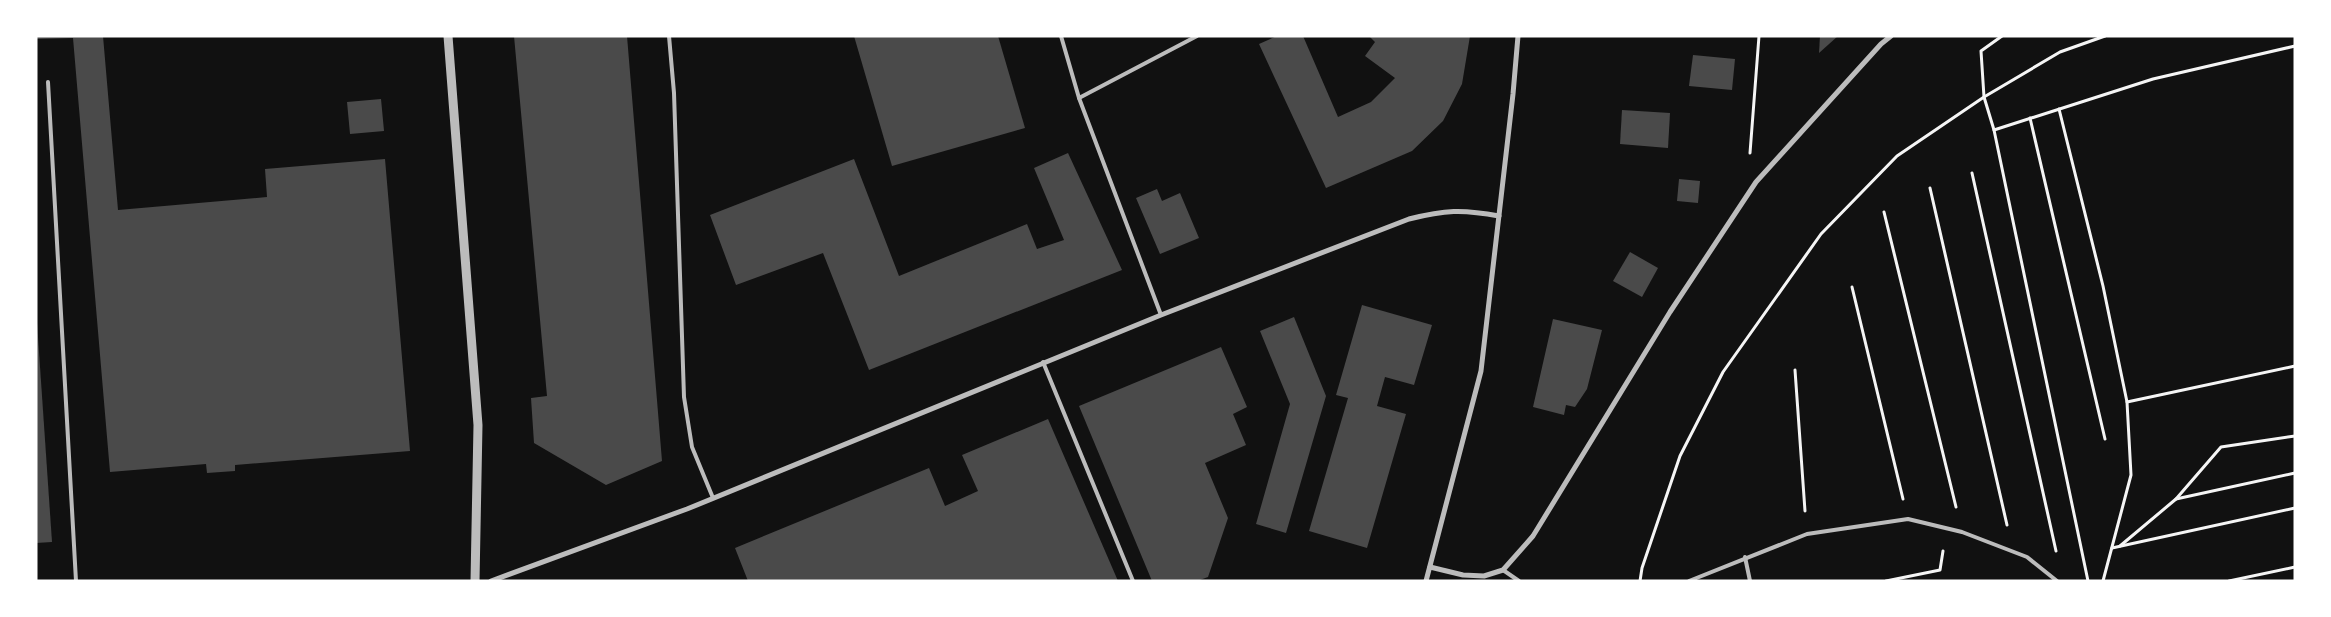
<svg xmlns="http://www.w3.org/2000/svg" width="2331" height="617" font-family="'Libre Baskerville',serif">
	<rect width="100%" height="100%" fill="#111"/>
	<g fill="#4a4a4a">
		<path d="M36,36H103L118,210L267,197L265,169L385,159L410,451L235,465V471L207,473L206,464L110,472L73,38L36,39Z"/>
		<path d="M514,36H627L662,461L606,485L534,443L531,398L547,396Z"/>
		<path d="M854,36H998L1025,128L892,166Z"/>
		<path d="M1277,36H1303L1338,117L1371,102L1395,78L1365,56L1375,42L1369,36H1470L1462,84L1443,121L1412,151L1326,188L1259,44Z"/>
		<path d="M1820,36H1838L1819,53Z"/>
		<path d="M1693,55L1735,59L1732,90L1689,86Z"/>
		<path d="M381,99L384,131L350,134L347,102Z"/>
		<path d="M1622,110L1670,113L1668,148L1620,144Z"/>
		<path d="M1068,153L1122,270L869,370L823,253L736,285L710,215L854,159L899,276L1027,224L1037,249L1064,240L1034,168Z"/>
		<path d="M1679,179L1700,181L1698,203L1677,201Z"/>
		<path d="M1157,189L1162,201L1180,193L1199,238L1160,254L1136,198Z"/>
		<path d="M1630,252L1658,268L1642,297L1613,281Z"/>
		<path d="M1362,305L1432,325L1414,385L1385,377L1377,406L1406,414L1367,548L1309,531L1348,398L1336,395Z"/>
		<path d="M36,308L52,542L36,543Z"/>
		<path d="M1294,317L1326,396L1286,533L1256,524L1290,404L1260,331Z"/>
		<path d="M1553,319L1602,330L1587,389L1575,407L1566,405L1564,415L1533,407Z"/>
		<path d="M1221,347L1247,407L1233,414L1246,445L1205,463L1228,518L1208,577L1197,581H1152L1079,406Z"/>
		<path d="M1048,419L1118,581H748L735,548L929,468L945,506L978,491L962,455Z"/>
	</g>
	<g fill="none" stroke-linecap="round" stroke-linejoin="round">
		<g stroke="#f5f5f5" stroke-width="3">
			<path d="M2002,36L1981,51L1984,97L1994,130L2088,581"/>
			<path d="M2059,109L2103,286L2127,402L2131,475L2103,581"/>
			<path d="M2030,118L2105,439"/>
			<path d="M1994,130L2153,79L2295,46"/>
			<path d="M1750,153L1759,36"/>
			<path d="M1972,173L2056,551"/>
			<path d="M1930,188L2007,525"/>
			<path d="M1884,212L1956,507"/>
			<path d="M1852,287L1903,499"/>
			<path d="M1795,370L1805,511"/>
			<path d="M2127,402L2295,366"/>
			<path d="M2176,499L2295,473"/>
			<path d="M2120,546L2176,499L2221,447L2295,436"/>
			<path d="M2112,548L2295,508"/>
			<path d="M1640,581L1642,568L1680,456L1723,372L1821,234L1897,156L1984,97L2060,52L2105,36"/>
			<path d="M1886,581L1940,570L1943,551"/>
			<path d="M2229,581L2295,567"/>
		</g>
		<g stroke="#bcbcbc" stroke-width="4">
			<path d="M669,36L674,93L684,397L692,447L713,498"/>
			<path d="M1061,36L1079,98L1161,315"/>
			<path d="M48,82L76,581"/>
			<path d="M1079,98L1197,36"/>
			<path d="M1043,362L1133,581"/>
			<path d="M1745,557L1750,581"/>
			<path d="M1503,570L1519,581"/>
			<path d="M1689,581L1807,534L1908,519L1962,532L2027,557L2057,581"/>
		</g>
		<g stroke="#bcbcbc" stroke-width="5">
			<path d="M1430,567L1463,575L1484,576L1503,570L1533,536L1670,312L1756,182L1881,44L1891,36"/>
			<path d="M491,581L687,509L1161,315L1409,219C1445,210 1462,209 1499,216"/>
			<path d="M1426,581L1481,371L1513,94L1518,36"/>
		</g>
		<path stroke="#bcbcbc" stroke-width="9" d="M448,36L478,425L475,581"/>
	</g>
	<rect width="2331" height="617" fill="none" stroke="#ffffff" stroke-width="75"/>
</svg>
